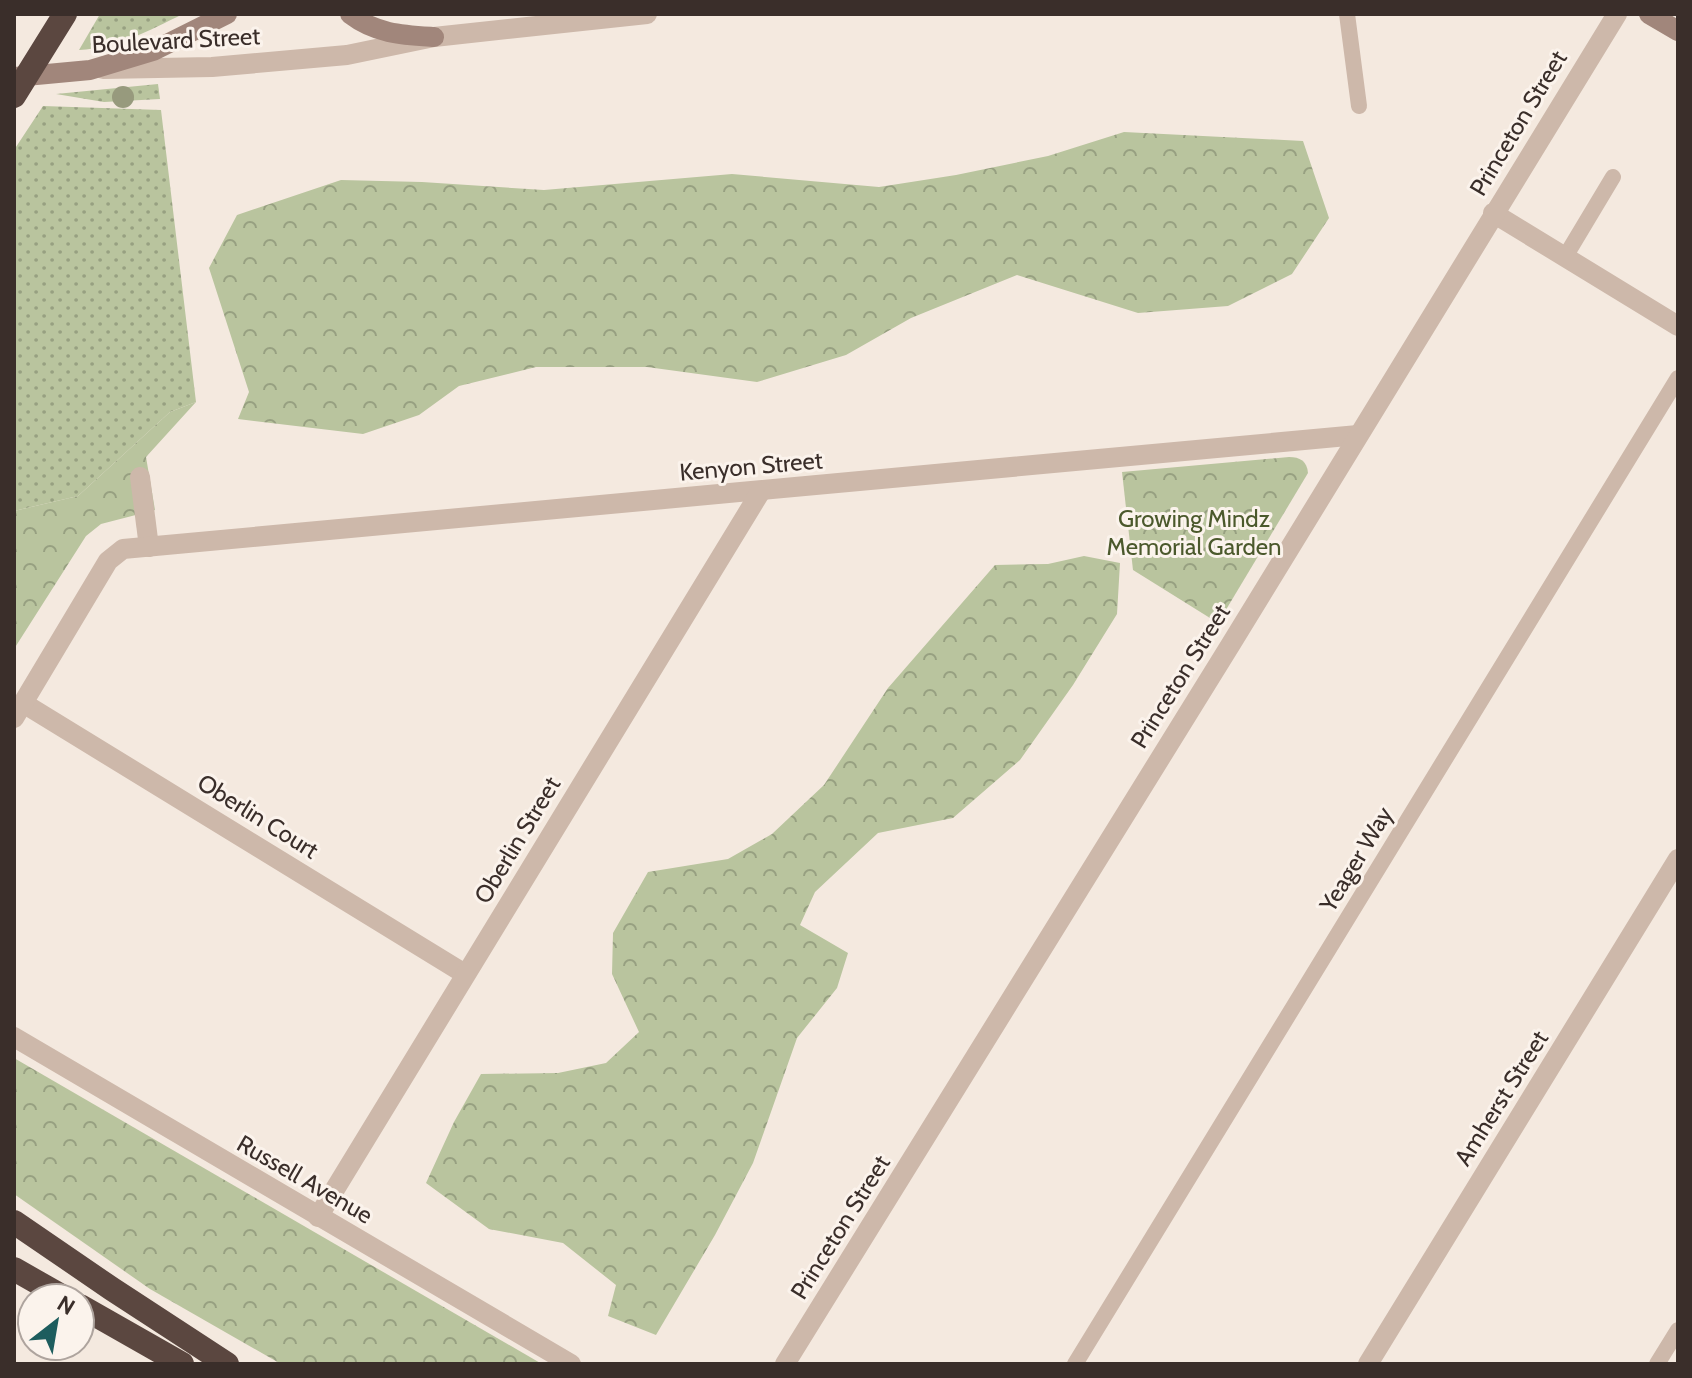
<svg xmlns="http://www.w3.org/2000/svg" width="1692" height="1378" font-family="Cabin,sans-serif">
	<defs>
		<pattern id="grass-dots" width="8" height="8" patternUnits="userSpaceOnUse" patternTransform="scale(2)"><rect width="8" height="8" fill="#b9c49e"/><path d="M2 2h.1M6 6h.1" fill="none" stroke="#97a081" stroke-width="1.8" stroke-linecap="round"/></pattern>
		<pattern id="forest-crowns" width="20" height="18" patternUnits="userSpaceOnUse" patternTransform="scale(2)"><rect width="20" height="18" fill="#b9c49e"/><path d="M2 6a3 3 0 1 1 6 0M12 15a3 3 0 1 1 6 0" fill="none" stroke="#97a081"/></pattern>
	</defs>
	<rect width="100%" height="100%" fill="#f4e9df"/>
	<g fill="url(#grass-dots)">
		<path d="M100,14H183C148,31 118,48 79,50Z"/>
		<path d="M158,84L160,99L104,102L56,94Z"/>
		<path d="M43,106L161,110L196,402L170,412L78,496L14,511V150Z"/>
	</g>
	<g fill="url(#forest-crowns)">
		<path d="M1124,132L1303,141L1329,218L1292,274L1228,306L1138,313L1017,275L911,318L846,355L757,382L647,367H536L459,386L419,415L363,434L238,419L249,392L209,268L237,215L341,180L422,182L544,190L732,174L879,187L956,175L1048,156Z"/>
		<path d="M196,402L146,457L155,510L101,524L86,536L14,649V511L78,496L170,412Z"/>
		<path d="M1289,457C1300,457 1307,461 1308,473L1218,623L1133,570L1122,472Z"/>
		<path d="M1084,556L1120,563L1117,614L1073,685L1020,760L953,818L878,833L815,892L800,925L848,953L837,988L797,1038L753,1163L715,1235L656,1335L608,1316L616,1285L563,1243L489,1229L426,1183L454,1122L481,1074L558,1073L606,1063L639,1032L612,974L613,933L648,872L728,859L772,834L824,785L888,688L995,565L1048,564Z"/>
		<path d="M14,1058L542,1364H281L150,1289L14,1194Z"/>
	</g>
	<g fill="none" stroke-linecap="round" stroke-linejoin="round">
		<g stroke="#cdb8aa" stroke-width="16">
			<path d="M1347,14L1359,106"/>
			<path d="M1565,257L1613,177"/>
			<path d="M1075,1364L1678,378"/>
			<path d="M1657,1364L1678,1330"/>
		</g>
		<g stroke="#cdb8aa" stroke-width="20">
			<path d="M1493,213L1678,326"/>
			<path d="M140,477L149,547"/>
			<path d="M23,703L465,974"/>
			<path d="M14,718L108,561L123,549L1358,435"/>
			<path d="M318,1217L761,491"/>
			<path d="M1368,1364L1678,859"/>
		</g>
		<g stroke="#cdb8aa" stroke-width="20">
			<path d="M103,69L212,67L347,55L434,37L647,14"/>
			<path d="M14,1037L571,1364"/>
			<path d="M785,1364L1231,644L1617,14"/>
		</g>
		<g stroke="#a1867b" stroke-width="20">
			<path d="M350,14C376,34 403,35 434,37"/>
			<path d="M1649,14L1678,31"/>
			<path d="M15,77L90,70L153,51L227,14"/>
		</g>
		<g stroke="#5b4740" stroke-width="24">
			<path d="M14,1222L112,1289L227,1364"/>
			<path d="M14,1269L65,1298"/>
			<path d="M80,1306L182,1364"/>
		</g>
		<path stroke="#5b4740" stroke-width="24" d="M14,96L65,14"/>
	</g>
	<circle fill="#979a7d" cx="123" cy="97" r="11"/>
	<g text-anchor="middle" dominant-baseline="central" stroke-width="6" stroke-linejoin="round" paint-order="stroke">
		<g font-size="24" fill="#3a2e2a" stroke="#fbf3ec">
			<text transform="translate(176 40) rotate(-3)">Boulevard Street</text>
			<text transform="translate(1518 123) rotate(-59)">Princeton Street</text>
			<text transform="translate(751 466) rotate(-5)">Kenyon Street</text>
			<text transform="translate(1180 676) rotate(-58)">Princeton Street</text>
			<text transform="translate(258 816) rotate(32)">Oberlin Court</text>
			<text transform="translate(517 840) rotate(-59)">Oberlin Street</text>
			<text transform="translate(1356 859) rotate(-59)">Yeager Way</text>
			<text transform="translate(1501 1098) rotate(-58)">Amherst Street</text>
			<text transform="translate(305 1179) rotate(30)">Russell Avenue</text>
			<text transform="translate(840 1227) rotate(-58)">Princeton Street</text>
		</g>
		<g font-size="24" fill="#4b592c" stroke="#fbf3ec">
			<text x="1194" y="518">Growing Mindz<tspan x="1194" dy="28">Memorial Garden</tspan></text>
		</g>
	</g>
	<rect width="1692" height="1378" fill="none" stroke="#3a2e2a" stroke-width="32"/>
	<g transform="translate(56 1322) rotate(31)"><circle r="38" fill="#fbf3ec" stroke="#aea49e" stroke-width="2"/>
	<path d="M0-6L14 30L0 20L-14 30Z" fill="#1d5d5e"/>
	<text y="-12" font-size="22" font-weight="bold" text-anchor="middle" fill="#3a2e2a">N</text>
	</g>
</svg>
